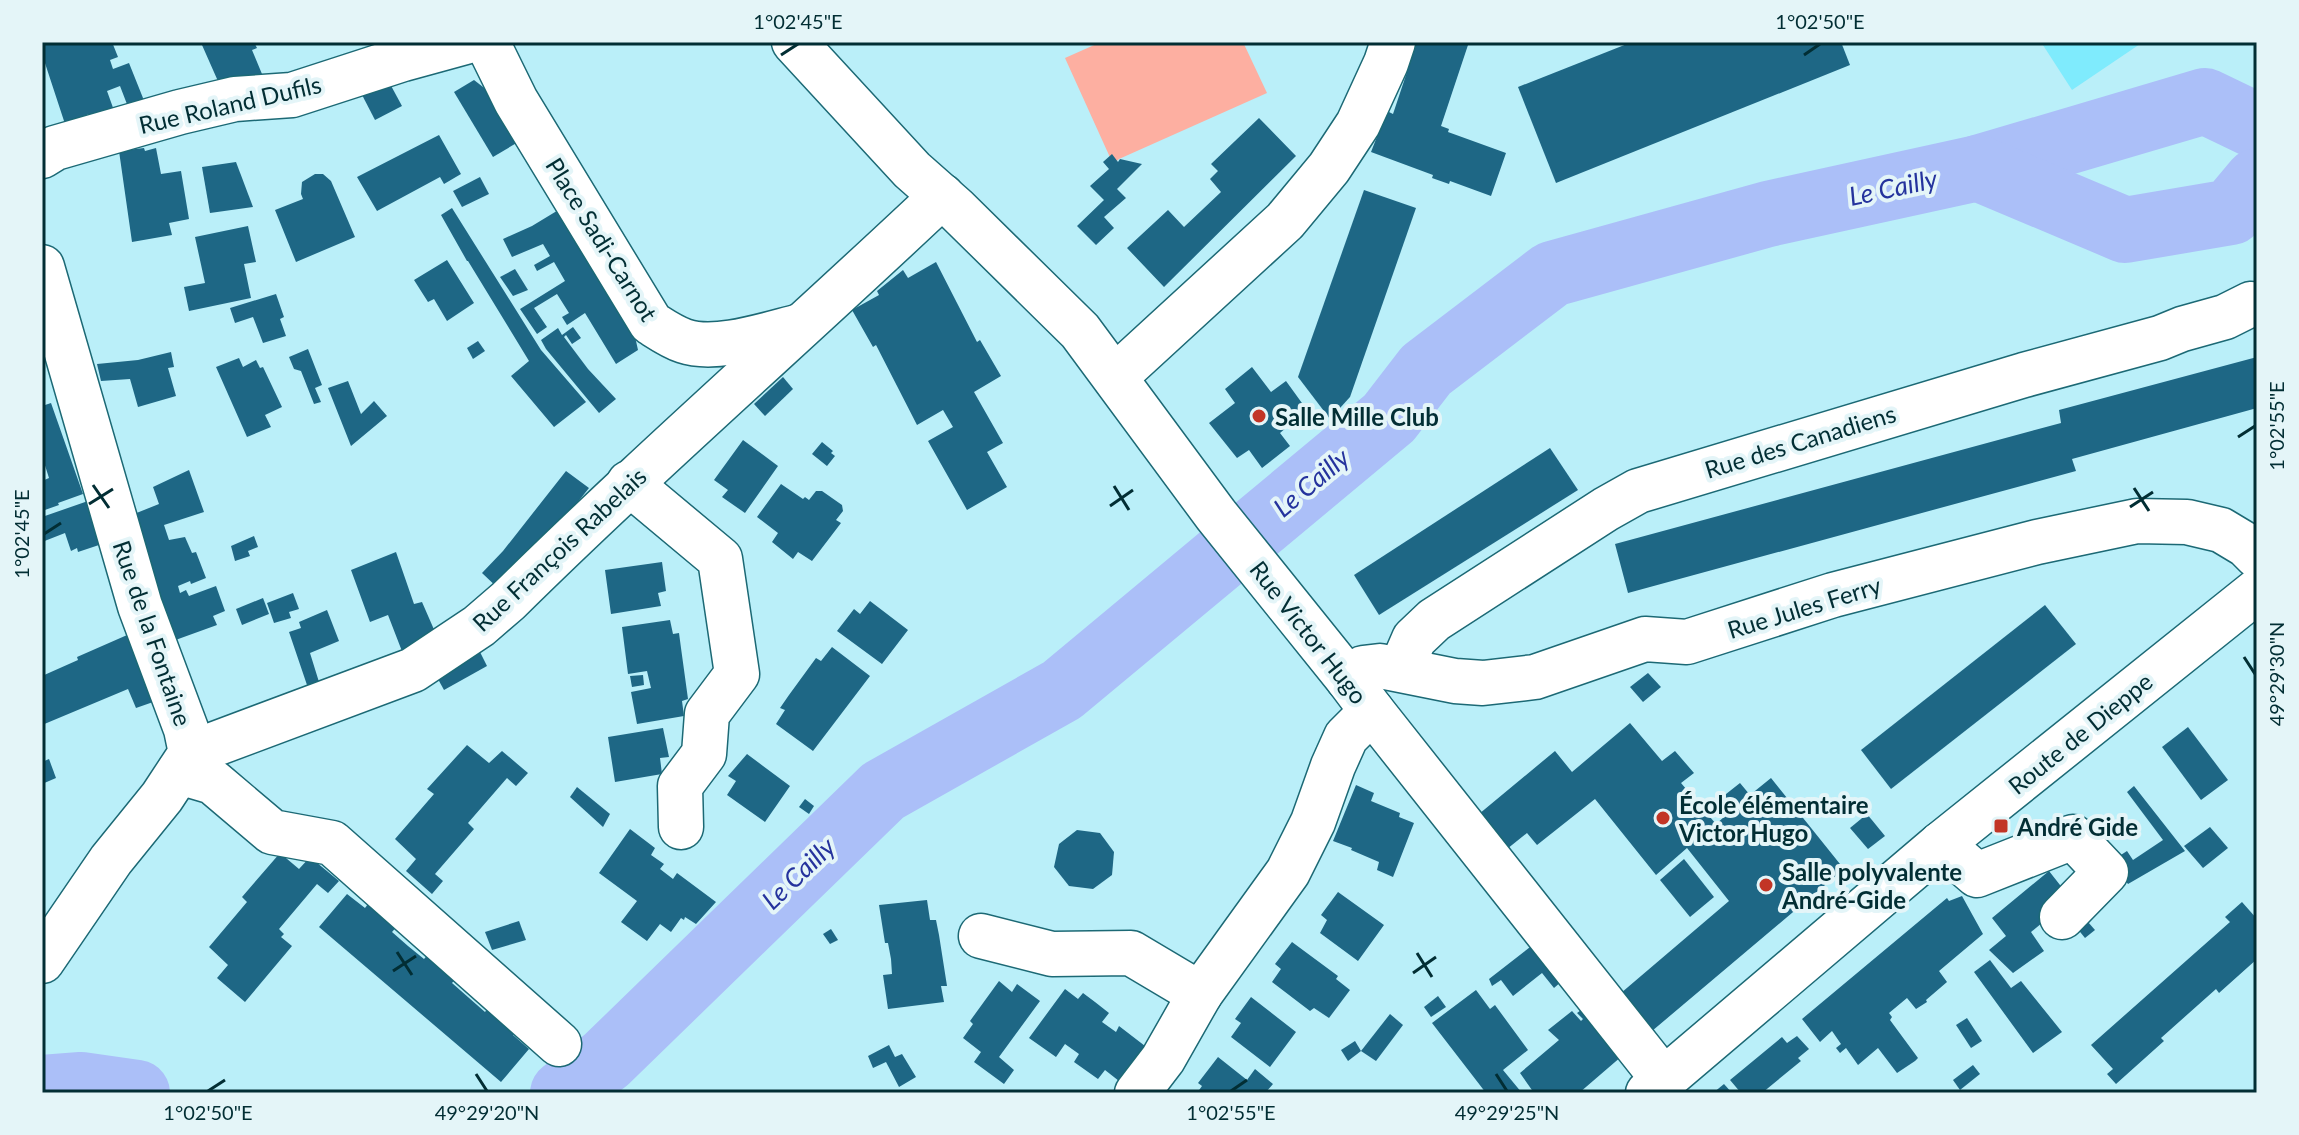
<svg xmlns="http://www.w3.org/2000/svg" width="2299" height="1135" font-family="Lato,sans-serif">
	<rect width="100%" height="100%" fill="#baeff9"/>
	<path fill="#7febfd" d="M2041,42H2143L2072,90Z"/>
	<path fill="#fdafa1" d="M1101,42H1243L1267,93L1119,159L1113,164L1065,58Z"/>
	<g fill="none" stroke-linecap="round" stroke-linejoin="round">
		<g stroke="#abbff8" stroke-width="66">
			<path d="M1978,168L2205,101L2257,126"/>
			<path d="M42,1088L81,1085L137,1093"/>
			<path d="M563,1093L606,1060L883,791L1062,690L1389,418L1426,370L1552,274L1768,214L1978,168L2125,230L2231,212L2257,181"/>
		</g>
	</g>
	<g fill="#1e6785">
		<path d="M42,42H112L118,57L110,60L113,69L129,63L147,108L130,112L120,86L107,91L116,116L92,123L89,114L65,124L42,54Z"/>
		<path d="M208,42H254L257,48L252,50L262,74L221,88L202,45Z"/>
		<path d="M1417,42H1469L1441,126L1449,129L1448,132L1506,153L1491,196L1450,181L1449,184L1432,178L1433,175L1371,152L1387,111L1393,114Z"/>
		<path d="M1632,42H1841L1850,65L1556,183L1518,87Z"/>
		<path d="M474,80L501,101L525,138L493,157L454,92Z"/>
		<path d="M389,82L402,106L375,120L360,91Z"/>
		<path d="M1259,118L1296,156L1164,287L1127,248L1168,210L1184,227L1221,192L1210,179L1218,171L1211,164Z"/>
		<path d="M439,135L461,174L444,184L440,177L377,211L357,177Z"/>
		<path d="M144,148L145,151L156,148L161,174L181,171L189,219L169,223L172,235L132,242L119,151Z"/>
		<path d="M1112,154L1118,162L1120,159L1142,164L1117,189L1126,198L1104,217L1114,228L1096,245L1077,226L1104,200L1090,186L1109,169L1103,162Z"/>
		<path d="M236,162L253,207L210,213L202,167Z"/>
		<path d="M315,174H323L331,181L355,237L296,262L275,210L303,199L301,194L302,182Z"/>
		<path d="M480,177L489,194L462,207L453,191Z"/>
		<path d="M1364,190L1416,208L1350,397L1330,419L1298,377Z"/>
		<path d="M565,206L634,332L638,350L616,364L585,313L567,325L562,317L569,313L557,294L534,308L547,327L537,334L520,309L565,281L554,262L537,271L534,265L550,256L543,244L512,257L503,239L532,226Z"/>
		<path d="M452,208L541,350L586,402L554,427L511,376L529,361L468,261H467L441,215Z"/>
		<path d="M248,226L256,262L244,264L251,298L189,311L184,287L205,283L195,237Z"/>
		<path d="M447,260L474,303L447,321L434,299L428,302L414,280Z"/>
		<path d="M936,262L977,342L980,340L1001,376L974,392L1003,443L987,452L1007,487L967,510L928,441L953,427L943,410L917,425L876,345L873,347L852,310L879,295L877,291L903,270L908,278Z"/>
		<path d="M515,269L528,290L513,296L500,277Z"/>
		<path d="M276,294L284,317L280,319L286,336L263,343L253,317L235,323L230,308Z"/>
		<path d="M573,327L581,338L572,344L566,335L564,337L588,369L616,399L599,413L546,349L541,340L558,328L562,335Z"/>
		<path d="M478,341L485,351L473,359L467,348Z"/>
		<path d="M308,349L322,385L315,388L321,402L314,404L301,371L294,369L289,357Z"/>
		<path d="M171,352L174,367L168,368L176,396L138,407L130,379L101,381L97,364L138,360Z"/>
		<path d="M2257,357V408L2072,459L2076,471L1628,593L1615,544L2061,423L2059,410Z"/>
		<path d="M239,358L243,367L256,360L260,368L263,367L282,407L265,415L271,427L247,437L216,367Z"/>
		<path d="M1252,367L1271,392L1286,381L1307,410L1280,433L1290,446L1262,468L1249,450L1237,458L1209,423L1235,403L1225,389Z"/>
		<path d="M783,377L793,389L765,416L754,404Z"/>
		<path d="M348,381L361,414L374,401L387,416L351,446L328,388Z"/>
		<path d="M51,403L83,494L58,503L59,505L42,511V481L49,478L42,456V406Z"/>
		<path d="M743,440L778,466L745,513L722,497L728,490L714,480Z"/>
		<path d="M822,442L833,451L831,453L835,456L827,466L812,454Z"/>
		<path d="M1550,448L1578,490L1379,615L1354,575Z"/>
		<path d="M189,470L204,512L164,525L169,540L185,537L192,553L196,552L206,578L191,584L190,581L178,586L180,593L186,590L189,596L216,586L225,611L213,616L217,625L170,642L134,514L159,504L153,487Z"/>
		<path d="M566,471L589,488L525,568L501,591L482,573L503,551Z"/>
		<path d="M781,484L803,499L805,497L809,500L816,491H822L842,505L843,511L836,520L841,523L812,561L798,552L793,559L772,542L778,533L757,517Z"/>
		<path d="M88,501L102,544L78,552L77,548L71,551L65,533L42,542V517Z"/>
		<path d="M254,536L258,547L248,551L250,556L235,561L231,546Z"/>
		<path d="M396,552L414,604L422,602L439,641L405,659L388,615L370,622L351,570Z"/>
		<path d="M662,562L666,591L658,593L661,606L611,614L605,570Z"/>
		<path d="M293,593L299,609L289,612L291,618L274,623L267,603Z"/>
		<path d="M263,598L269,614L242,625L236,609Z"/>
		<path d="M870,601L908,630L882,664L837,631L854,609L860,614Z"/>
		<path d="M2045,605L2076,644L1891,789L1861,750Z"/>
		<path d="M327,610L339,641L310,653L319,682L307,685L289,632L301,628L299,622Z"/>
		<path d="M670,620L673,634L679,633L681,648L688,699L682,701L684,716L637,724L631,692L651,688L647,671L628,674L622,627Z"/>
		<path d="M134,632L156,701L136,708L128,689L42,725V676L78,660L77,657Z"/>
		<path d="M476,644L487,666L444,690L433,670Z"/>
		<path d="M832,647L870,676L813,751L776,724L785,710L780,708L789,695L816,658L821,661Z"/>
		<path d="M1648,673L1661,687L1643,702L1630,687Z"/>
		<path d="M643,675L644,685L632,687L630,676Z"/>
		<path d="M1630,723L1662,761L1675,751L1694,773L1681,783L1716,824L1731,811L1721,798L1740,783L1750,795L1771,778L1844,869L1652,1031L1621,993L1729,901L1687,848L1656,875L1595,799L1537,845L1527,833L1507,849L1479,814L1555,751L1572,772Z"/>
		<path d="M2188,727L2228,780L2201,800L2162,747Z"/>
		<path d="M663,728L669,757L660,758L662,774L615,782L608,737Z"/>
		<path d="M467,745L489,763L502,751L528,773L516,786L507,778L468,823L474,829L435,874L443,881L432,894L406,871L416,859L395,839L434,794L427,789Z"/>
		<path d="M747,754L790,786L765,822L727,795L736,781L728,776Z"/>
		<path d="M49,759L56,778L42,784V762Z"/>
		<path d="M1356,785L1374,793L1371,801L1400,813L1399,817L1414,823L1393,877L1377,870L1379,862L1351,850L1352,848L1333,841Z"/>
		<path d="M2134,786L2185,851L2128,884L2110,862L2127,851L2133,860L2163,840L2127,792Z"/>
		<path d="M577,787L610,814L603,827L570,797Z"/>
		<path d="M805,799L814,806L809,814L799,807Z"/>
		<path d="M1867,814L1885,836L1868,849L1850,828Z"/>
		<path d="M2210,827L2228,848L2203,868L2184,846Z"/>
		<path d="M630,829L655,848L651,855L664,864L660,869L673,879L677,873L716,902L696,924L685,917L684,920L681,918L671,932L660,924L647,941L621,922L637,901L599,873Z"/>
		<path d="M1077,830L1100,833L1114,852L1112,875L1093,889L1069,886L1054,867L1059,844Z"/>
		<path d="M280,853L299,869L310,857L339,881L328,893L317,884L279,929L284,934L281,937L292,946L245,1002L217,978L228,965L209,947L247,902L242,897Z"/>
		<path d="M1684,859L1714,897L1690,917L1660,880Z"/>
		<path d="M2049,871L2071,899L2031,932L2044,951L2013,973L1989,950L2006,936L1992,918Z"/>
		<path d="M1338,892L1384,925L1358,961L1320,933L1327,920L1321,915Z"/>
		<path d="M347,894L365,908L371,900L399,924L392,932L408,946L424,959L431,951L459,975L452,983L485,1012L492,1003L520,1027L513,1035L529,1049L501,1082L319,927Z"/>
		<path d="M1962,896L1983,934L1939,971L1947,982L1926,1000L1927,1002L1916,1009L1907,998L1889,1013L1892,1017L1890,1020L1918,1058L1915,1061L1897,1073L1878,1048L1858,1065L1846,1048L1840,1053L1836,1048L1841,1044L1832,1031L1820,1042L1802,1019L1947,898L1949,901Z"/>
		<path d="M927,900L930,920H936L939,935L947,986H941L944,1002L888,1009L883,975L892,974L891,959L888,943H885L879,905Z"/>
		<path d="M2242,902L2257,919V959L2219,993L2216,989L2161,1038L2164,1041L2116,1084L2107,1074L2113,1069L2091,1045L2230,922L2225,917Z"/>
		<path d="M2081,914L2095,930L2085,938L2072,922Z"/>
		<path d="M519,921L526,940L492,950L485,932Z"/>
		<path d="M831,929L838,940L830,944L823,934Z"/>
		<path d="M1292,942L1338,976L1336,979L1350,990L1329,1018L1314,1008L1310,1011L1272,982L1281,969L1275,964Z"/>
		<path d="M1534,944L1562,981L1554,988L1542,973L1513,996L1501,980L1492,986L1489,979Z"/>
		<path d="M1990,960L2011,988L2021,981L2062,1032L2033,1053L1974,972Z"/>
		<path d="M999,981L1012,992L1017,984L1040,1001L999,1057L1014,1070L1004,1084L974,1062L981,1052L963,1038L973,1024L970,1021Z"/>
		<path d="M1065,989L1078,999L1083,993L1095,1002L1109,1013L1102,1022L1116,1032L1119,1026L1145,1046L1119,1081L1105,1070L1098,1079L1074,1062L1079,1054L1065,1044L1056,1057L1029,1038Z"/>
		<path d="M1476,990L1490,1009L1495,1005L1528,1050L1503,1070L1522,1093H1486L1432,1023Z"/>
		<path d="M1438,996L1446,1007L1431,1017L1424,1007Z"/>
		<path d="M1251,997L1296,1032L1270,1067L1231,1037L1241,1023L1235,1019Z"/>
		<path d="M1584,1008L1622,1056L1579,1093H1534L1520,1073L1559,1040L1548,1030L1572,1011L1581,1021L1583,1019L1577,1013Z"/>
		<path d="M1390,1014L1403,1025L1376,1061L1361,1051Z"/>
		<path d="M1967,1018L1982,1041L1971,1048L1956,1025Z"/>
		<path d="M1797,1036L1809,1049L1798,1058L1801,1061L1762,1093H1741L1730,1080L1782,1037L1787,1043Z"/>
		<path d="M1355,1041L1361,1051L1348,1061L1341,1050Z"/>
		<path d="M889,1045L895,1057L902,1054L916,1077L899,1087L886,1062L873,1068L868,1056Z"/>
		<path d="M1218,1057L1247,1080L1255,1069L1273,1084L1265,1093H1197L1202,1086L1198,1083Z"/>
		<path d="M1973,1065L1980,1074L1960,1090L1953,1080Z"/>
		<path d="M1724,1084L1732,1093H1713Z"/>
	</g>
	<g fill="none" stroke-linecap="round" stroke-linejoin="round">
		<g stroke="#1c6975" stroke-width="47">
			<g id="minor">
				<path d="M487,42L516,101L651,323C662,330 672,337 684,341C716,352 768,334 801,326"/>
				<path d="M794,42L912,170L955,208L1080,331L1216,515L1348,679L1372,711L1664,1080"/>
				<path d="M42,156L55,148L180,112L235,99L292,95L403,59L465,42"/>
				<path d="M42,267L140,606L186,729L191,753L162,797L111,860L42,961"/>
				<path d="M1115,377L1285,221L1329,168L1358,124L1386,63L1393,42"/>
				<path d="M629,483L720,559L737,674L707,714L704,754L680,786L681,827"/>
				<path d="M1401,669L1414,639L1434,620L1606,509L1638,491L2024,375L2160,338L2182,329L2225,317L2251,304"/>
				<path d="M1348,679L1363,668L1380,666L1455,681L1483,683L1535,677L1645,639L1687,642L1833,595L2037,542L2137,521L2187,522L2221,530L2246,545L2257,556"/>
				<path d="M191,753L413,670L479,626L508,601C649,462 798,332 942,196"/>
				<path d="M179,772L213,782L272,832L332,843L559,1044"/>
				<path d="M1941,844L1977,875L2073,837L2106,872L2062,917"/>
				<path d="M981,936L1052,954L1131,953L1200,994L1288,872L1313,822L1333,766L1346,737L1372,711"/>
				<path d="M1137,1093L1163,1059L1200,994"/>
			</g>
		</g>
		<g stroke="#1c6975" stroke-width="47">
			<path id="major" d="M1648,1093L1941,844L2257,591"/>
		</g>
		<use href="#minor" stroke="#fff" stroke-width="44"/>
		<use href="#major" stroke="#fff" stroke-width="44"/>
	</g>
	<path fill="none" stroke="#022e34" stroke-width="3" d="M781,55L798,44M1804,55L1820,44M2238,437L2255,426M93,485L109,508M1114,486L1129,510M2134,488L2149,511M89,504L113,489M1110,506L1133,490M2130,507L2153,492M44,534L61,523M2244,657L2255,674M397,952L412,975M1417,953L1432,977M393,971L416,956M1413,973L1436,957M476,1074L487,1091M1496,1074L1507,1091M208,1091L225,1080M1231,1091L1247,1080"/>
	<g fill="#c23526" stroke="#e4f5f8" stroke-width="3">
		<circle cx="1259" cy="416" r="8"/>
		<circle cx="1663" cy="818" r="8"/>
		<rect x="1993" y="818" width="16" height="16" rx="4"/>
		<circle cx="1766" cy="885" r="8"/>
	</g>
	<g text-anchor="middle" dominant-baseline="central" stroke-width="8" stroke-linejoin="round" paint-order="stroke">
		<g font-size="24" fill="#022e34" stroke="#e4f5f8">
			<text transform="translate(230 104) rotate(-13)">Rue Roland Dufils</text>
			<text transform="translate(602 239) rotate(58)">Place Sadi-Carnot</text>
			<text transform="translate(1800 441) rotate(-17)">Rue des Canadiens</text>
			<text transform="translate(559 549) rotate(-43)">Rue François Rabelais</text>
			<text transform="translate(1804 607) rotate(-17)">Rue Jules Ferry</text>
			<text transform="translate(1309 632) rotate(52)">Rue Victor Hugo</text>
			<text transform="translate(153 633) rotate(71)">Rue de la Fontaine</text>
			<text transform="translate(2080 733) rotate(-39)">Route de Dieppe</text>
		</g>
		<g font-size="24" font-weight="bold" fill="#022e34" stroke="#e4f5f8" text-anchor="start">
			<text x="1275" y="416">Salle Mille Club</text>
			<text x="1679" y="804">École élémentaire<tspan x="1679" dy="28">Victor Hugo</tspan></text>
			<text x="2017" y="826">André Gide</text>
			<text x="1782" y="871">Salle polyvalente<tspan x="1782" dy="28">André-Gide</tspan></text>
		</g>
		<g font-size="26" font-style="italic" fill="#25339d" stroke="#e4f5f8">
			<text transform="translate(1893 187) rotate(-12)">Le Cailly</text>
			<text transform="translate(1311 482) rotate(-40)">Le Cailly</text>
			<text transform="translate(798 873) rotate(-44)">Le Cailly</text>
		</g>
	</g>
	<rect width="2299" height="1135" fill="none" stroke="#e4f5f8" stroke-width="88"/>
	<rect x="44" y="44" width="2211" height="1047" fill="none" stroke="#022e34" stroke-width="3"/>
	<g font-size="20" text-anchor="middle" fill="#022e34">
		<text x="798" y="29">1°02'45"E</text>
		<text x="1820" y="29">1°02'50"E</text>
		<text transform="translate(2277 426) rotate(-90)" y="7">1°02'55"E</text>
		<text transform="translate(22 534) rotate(-90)" y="7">1°02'45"E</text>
		<text transform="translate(2277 674) rotate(-90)" y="7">49°29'30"N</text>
		<text x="208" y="1120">1°02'50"E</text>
		<text x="487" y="1120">49°29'20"N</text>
		<text x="1231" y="1120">1°02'55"E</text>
		<text x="1507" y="1120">49°29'25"N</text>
	</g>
</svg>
